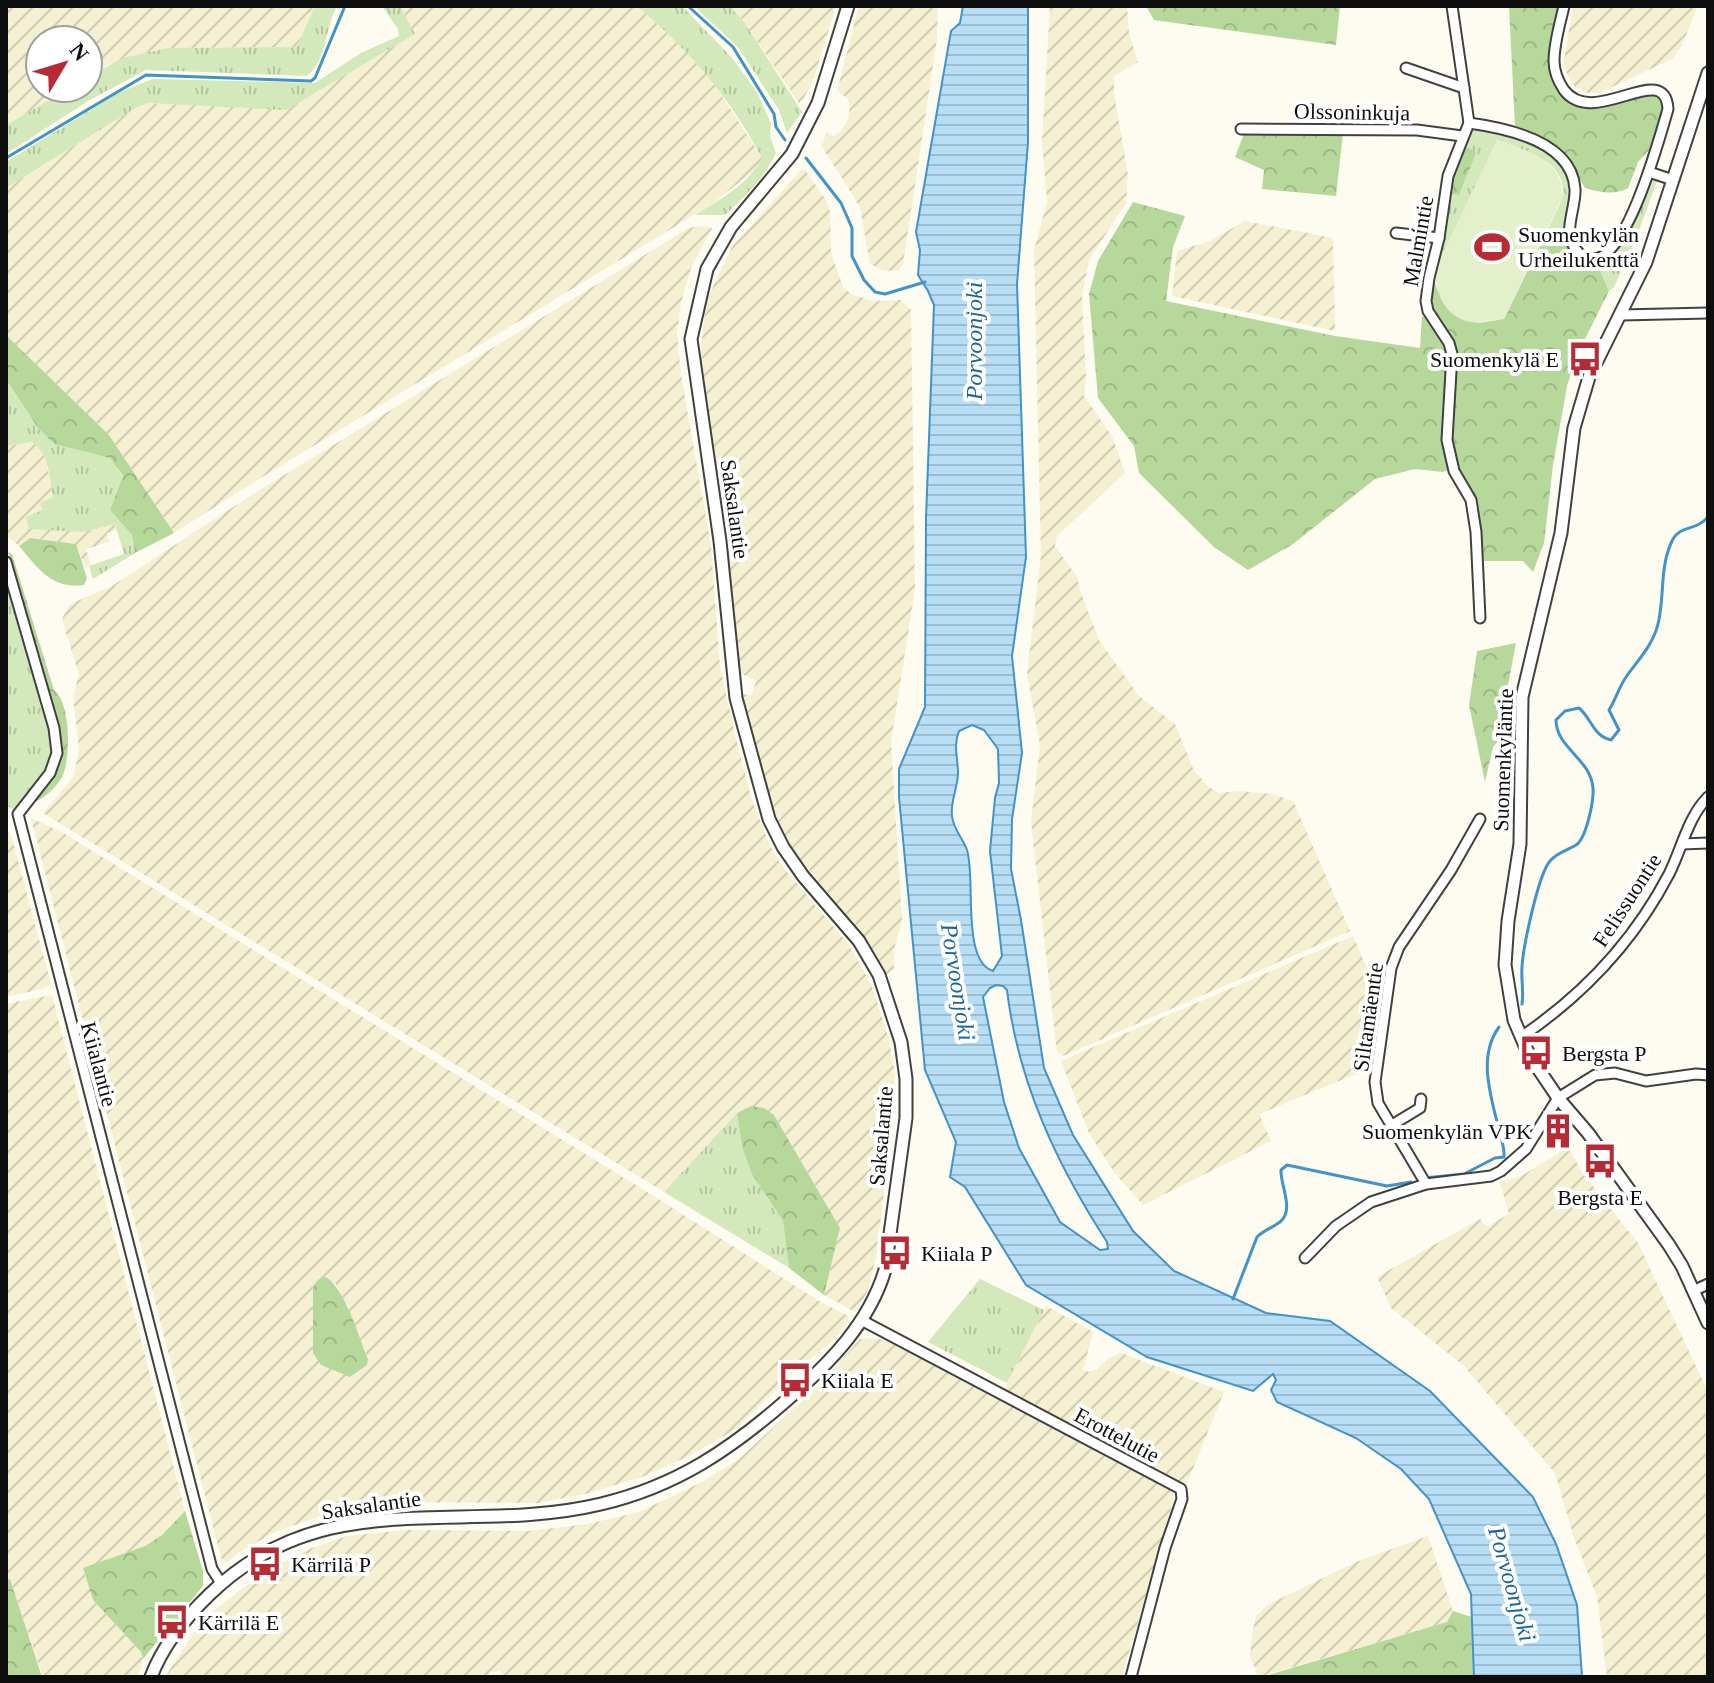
<svg xmlns="http://www.w3.org/2000/svg" width="1714" height="1683" font-family="'Times New Roman',serif">
	<defs>
		<pattern id="farmland-furrows" width="10" height="10" patternUnits="userSpaceOnUse" patternTransform="scale(2)"><rect width="10" height="10" fill="#f4f0d1"/><path d="M-1 1l2-2M0 10L10 0M9 11l2-2" fill="none" stroke="#d0cdb2"/></pattern>
		<pattern id="grass-tufts" width="24" height="20" patternUnits="userSpaceOnUse" patternTransform="scale(2)"><rect width="24" height="20" fill="#d3e8bb"/><path d="M3 7l-1-3M5 7V3M7 7l1-3M15 17l-1-3M17 17v-4M19 17l1-3" fill="none" stroke="#b4c6a0"/></pattern>
		<pattern id="forest-crowns" width="20" height="18" patternUnits="userSpaceOnUse" patternTransform="scale(2)"><rect width="20" height="18" fill="#b7d89b"/><path d="M2 6a3 3 0 1 1 6 0M12 15a3 3 0 1 1 6 0" fill="none" stroke="#9cb884"/></pattern>
		<pattern id="water-rules" width="6" height="5" patternUnits="userSpaceOnUse" patternTransform="scale(2)"><rect width="6" height="5" fill="#b7def4"/><path d="M0 2.5h6" fill="none" stroke="#9cbdd0"/></pattern>
	</defs>
	<rect width="100%" height="100%" fill="#fefbf0"/>
	<g fill="url(#farmland-furrows)" fill-rule="evenodd">
		<path d="M6,6H315L297,47L168,48L105,66L88,77V40H40V88H70L6,125Z"/>
		<path d="M400,6H637L676,39L710,77L762,158L756,169L712,204L254,482L174,533L109,435L6,335V188L137,107L148,103L286,109L415,34Z"/>
		<path d="M729,6H836L814,78L803,100L799,103L742,19Z"/>
		<path d="M859,6H938L937,39L903,264L898,270L884,271L870,264L860,207L821,145L827,133L834,136L841,131L848,120L850,107L847,98L837,91Z"/>
		<path d="M1050,6H1127L1129,34L1138,62L1114,76V94L1128,175L1126,203L1089,260L1082,295L1086,376L1084,396L1112,436L1125,473L1057,536L1055,546L1077,577L1082,596L1099,640L1139,696L1175,724L1194,771L1209,787L1219,793L1240,791L1272,794L1293,801L1350,931L1063,1056L1057,1052L1031,822L1040,745L1027,674L1041,555L1034,250L1047,202L1042,142Z"/>
		<path d="M1573,6H1698L1681,47L1672,59L1599,93H1588L1574,86L1563,66Z"/>
		<path d="M801,170H805L826,200L830,212L831,252L843,287L852,295L875,301L901,300L911,310L915,589L891,742L902,922L894,949V969L886,975L867,940L795,853L780,825L765,787L741,694L752,695L756,681L738,672L723,512L702,384L701,348L706,302L718,276L732,247Z"/>
		<path d="M1245,221L1333,238L1335,331L1172,296L1177,251L1210,241Z"/>
		<path d="M702,226L712,228L691,268L681,302L677,334L681,375L711,546L720,667L737,743L751,797L769,844L782,866L849,945L871,984L888,1036L895,1073L891,1134L876,1257L868,1291L855,1312L824,1295L840,1228L774,1115L751,1106L737,1113L664,1192L43,813L74,776L79,748L73,696L79,675L62,619L70,604L112,586L250,496L689,228Z"/>
		<path d="M32,442L41,448L46,459L53,497L83,532L114,523L117,530L107,533L109,542L86,549L91,564L85,568L76,544L30,538L19,546L6,535V446Z"/>
		<path d="M31,818L65,834L652,1195L819,1301L848,1316V1321L835,1339L791,1375L736,1429L691,1455L642,1477L589,1493L540,1503L386,1502L344,1508L275,1532L241,1551L226,1563L221,1558ZM335,1283L341,1295L368,1358L313,1353V1289Z"/>
		<path d="M6,828L12,838L51,984L42,989L6,997Z"/>
		<path d="M1353,936L1374,985L1371,1044L1363,1071L1259,1114L1271,1141L1143,1205L1114,1172L1089,1133L1061,1061Z"/>
		<path d="M52,995L185,1511L162,1535L145,1546L83,1569L93,1600L141,1652L143,1659L138,1677H43L10,1579L6,1580V1004Z"/>
		<path d="M1569,1147L1581,1171L1638,1243L1708,1392V1677H1607L1597,1597L1573,1535L1555,1473L1463,1365L1391,1308L1377,1277L1480,1219L1487,1227L1509,1214L1500,1182L1521,1176Z"/>
		<path d="M1046,1306L1093,1332L1083,1370L1089,1372L1097,1369L1109,1358L1121,1353L1224,1392L1186,1486L1004,1390Z"/>
		<path d="M874,1338L886,1340L1171,1488L1174,1498L1122,1677H502L500,1671L489,1673V1677H165L200,1623L217,1608L270,1568L312,1548L347,1536L405,1530L528,1531L588,1524L639,1512L700,1483L739,1459L815,1389L860,1339Z"/>
		<path d="M1428,1536L1453,1611L1448,1622L1258,1677L1250,1655L1252,1635L1256,1616L1269,1604L1356,1562Z"/>
	</g>
	<g fill="url(#grass-tufts)">
		<path d="M315,6H337C325,27 327,60 307,76L146,70L88,101L6,154V125L70,88H88V77L123,58L168,48L297,47Z"/>
		<path d="M382,6H400L415,34L286,110L148,103L137,107L6,188V162L120,92L153,79L315,83L361,53L399,36L398,29Z"/>
		<path d="M637,6H682L733,59L758,94L771,124L770,136L776,153C765,178 744,197 725,215H695C719,200 749,184 762,158C729,96 690,51 637,6Z"/>
		<path d="M694,6H729L742,19L802,112L787,133L779,110L738,47Z"/>
		<path d="M1482,129C1515,136 1570,150 1570,193C1570,212 1565,229 1568,249L1562,236L1549,227C1553,217 1559,208 1562,198C1570,161 1522,150 1497,140L1435,275V283L1431,285L1448,194L1459,195L1476,154L1462,147L1470,131Z"/>
		<path d="M1651,179L1657,181L1634,244L1614,287L1609,291L1598,266L1580,263C1627,270 1632,210 1651,179Z"/>
		<path d="M6,381L38,428L54,444L110,458L123,477L110,510L132,535L135,553L93,579L89,566L124,554L115,524L83,532L29,529L26,517L43,510L40,503L53,497C49,477 50,454 32,442L6,446Z"/>
		<path d="M6,576L50,729C55,771 41,779 16,809L6,806Z"/>
		<path d="M737,1113L742,1146L766,1196L783,1221L789,1268L664,1192Z"/>
		<path d="M980,1279L1044,1310L1007,1383L928,1342Z"/>
	</g>
	<g fill="url(#forest-crowns)">
		<path d="M1146,6H1340L1336,45L1154,20Z"/>
		<path d="M1509,6H1558C1551,37 1537,75 1567,99C1572,103 1576,108 1582,108C1604,111 1628,100 1649,94L1662,100L1661,114L1649,150L1638,162L1628,188C1614,196 1600,192 1585,188L1571,164L1560,152L1515,127Z"/>
		<path d="M1245,131L1343,133L1336,196L1262,189L1264,170L1235,157Z"/>
		<path d="M1462,147L1473,150L1476,154L1459,195L1448,194Z"/>
		<path d="M1133,202L1185,216L1173,247L1166,301L1335,336L1420,348L1422,316L1429,320L1447,347L1444,444L1450,469L1443,472L1415,469L1375,479L1293,544L1248,570L1214,547L1139,473L1134,446L1098,398L1089,294L1098,261Z"/>
		<path d="M1549,227C1570,238 1569,269 1598,266L1609,291L1577,355L1567,386L1553,465L1544,543L1533,572L1523,561H1480L1476,501L1458,471L1451,443L1456,351L1433,310L1431,285L1435,283C1438,296 1457,316 1470,321C1480,325 1494,320 1504,319Z"/>
		<path d="M6,335L109,435L174,533L135,553L132,535L110,510L123,476L110,458L54,444L38,428L6,380Z"/>
		<path d="M30,538L76,544L87,578L84,585C51,589 39,569 19,546Z"/>
		<path d="M8,552L12,554L54,690C71,703 71,759 62,777C56,788 45,797 34,803C55,776 61,766 60,730Z"/>
		<path d="M1516,643L1508,685V729L1493,747L1485,782L1469,705L1477,651Z"/>
		<path d="M751,1106L764,1108L774,1115L840,1228L824,1295L789,1268L783,1221L752,1174L742,1146L737,1113Z"/>
		<path d="M326,1277C346,1291 358,1335 368,1359L367,1365L350,1377L321,1365L313,1353V1289L318,1280Z"/>
		<path d="M185,1511L203,1571V1586L143,1659L141,1652L93,1600L83,1568L145,1546L162,1535Z"/>
		<path d="M10,1579L42,1677H43H6V1580Z"/>
		<path d="M1453,1611L1472,1617L1474,1677H1262L1447,1622Z"/>
	</g>
	<path fill="#e4efcc" d="M1497,140C1525,151 1566,160 1562,198L1504,319C1494,320 1482,323 1471,322C1444,317 1434,291 1436,267Z"/>
	<path fill="url(#water-rules)" stroke="#4193c8" stroke-width="2" fill-rule="evenodd" d="M963,6H1028V142L1017,284L1026,557L1012,656L1022,753L1012,819L1011,869L1021,920L1044,1068L1073,1135L1133,1231L1174,1271L1266,1313L1330,1321L1430,1391L1533,1497L1556,1544L1577,1605L1582,1677H1474L1471,1594L1429,1499L1401,1469L1356,1438L1277,1402L1271,1390L1276,1380L1273,1374L1253,1391L1147,1357L1026,1285L965,1187L950,1177L956,1142L925,1070L899,797V769L925,707L926,518L934,305L928,291L918,275L920,250L916,232L951,31L960,23ZM972,725L984,730L998,749L999,783L995,798L990,851L1002,956L993,971C961,961 976,878 967,850C963,838 953,829 952,816C950,802 958,787 958,773C958,759 953,745 959,731ZM996,985L1003,986L1007,990C1018,1082 1057,1165 1107,1242L1108,1249L1100,1250L1060,1222L1019,1148L1004,1102L983,997L990,988Z"/>
	<g fill="none" stroke-linecap="round" stroke-linejoin="round">
		<g stroke="#4193c8" stroke-width="3">
			<path d="M688,6L733,47L774,114L776,127L785,140"/>
			<path d="M6,158L146,75L311,81L315,78L345,6"/>
			<path d="M806,158L841,203L852,228V256L864,280L875,292L885,294L925,282"/>
			<path d="M1522,1004C1524,992 1521,980 1522,967C1523,948 1538,875 1550,861C1556,853 1568,850 1576,845C1586,839 1594,801 1593,788C1591,759 1556,748 1556,720L1565,711L1579,708C1592,719 1593,736 1611,740L1619,730L1609,710C1616,699 1619,687 1626,677C1638,660 1653,645 1658,624C1665,596 1659,566 1673,539C1681,525 1696,531 1708,517"/>
			<path d="M1424,1178L1464,1174L1495,1158L1504,1157C1505,1146 1500,1137 1498,1126C1490,1093 1478,1056 1499,1027"/>
			<path d="M1233,1299L1257,1237C1264,1230 1272,1228 1280,1222C1295,1210 1280,1185 1281,1170L1287,1165L1387,1186L1411,1182"/>
		</g>
		<g stroke="#414141" stroke-width="13">
			<g id="minor">
				<path d="M1452,6L1469,123L1448,176L1439,238L1429,278L1426,301L1428,311L1449,343L1452,354L1447,440L1454,471L1471,500L1476,532L1480,618"/>
				<path d="M1406,68L1464,88"/>
				<path d="M1469,123C1506,128 1572,141 1575,189C1576,206 1565,227 1572,243C1575,250 1582,258 1590,259C1626,265 1660,136 1668,109C1665,58 1594,130 1564,90C1558,81 1554,72 1554,61C1554,43 1560,24 1564,6"/>
				<path d="M1241,129L1417,130L1462,136"/>
				<path d="M1649,172L1673,180"/>
				<path d="M1396,233L1439,238"/>
				<path d="M1621,315L1708,313"/>
				<path d="M6,562L54,728L57,753L50,773L18,814L212,1569L221,1583"/>
				<path d="M1682,844L1708,843"/>
				<path d="M1521,1037C1583,995 1634,941 1669,874C1682,848 1688,817 1708,797"/>
				<path d="M1392,1125L1420,1108L1421,1099"/>
				<path d="M1426,1184L1378,1103L1375,1082L1391,968L1399,947L1451,870L1480,819"/>
				<path d="M1305,1258L1336,1226L1371,1202L1426,1184L1491,1176L1501,1171L1526,1149L1558,1098L1595,1075L1615,1073L1646,1081L1696,1074L1708,1075"/>
				<path d="M1693,1291L1708,1284"/>
				<path d="M863,1321L1181,1489L1182,1499L1165,1548L1131,1677"/>
			</g>
		</g>
		<g stroke="#414141" stroke-width="15">
			<g id="tertiary">
				<path d="M1708,73L1646,262L1589,377L1574,428L1561,533L1522,697L1520,844L1508,921L1505,965L1514,1020L1529,1055L1558,1098L1588,1133L1669,1245L1682,1266L1708,1323"/>
				<path d="M151,1677C163,1645 186,1617 210,1594C327,1481 463,1537 601,1504C677,1486 731,1449 788,1399C830,1363 869,1323 885,1270L906,1118V1079L901,1042L879,975L859,941L803,876L783,847L769,819L736,698L720,541L691,339L707,269L731,227L792,154L818,103L848,6"/>
			</g>
		</g>
		<use href="#minor" stroke="#fff" stroke-width="9"/>
		<use href="#tertiary" stroke="#fff" stroke-width="11"/>
	</g>
	<defs>
		<g id="stadium-bare" transform="scale(2.76)"><path d="M0-5a6.5 5 0 1 0 0 10a6.5 5 0 1 0 0-10ZM-3.5-1.8h7v3.6h-7Z" fill="#b92b34" stroke="#fff" stroke-width="2.5" paint-order="stroke"/></g>
		<g id="bus-bare" transform="scale(2.76)"><path d="M-5-6H5V4H4V6H2V4H-2V6H-4V4H-5ZM-3.5-4V0h7V-4ZM-3.5 1.2v1.5H-2V1.2ZM2 1.2v1.5H3.5V1.2Z" fill="#b92b34" stroke="#fff" stroke-width="2.5" paint-order="stroke"/></g>
		<g id="building-bare" transform="scale(2.76)"><path d="M-4-6H4V6H1V3H-1V6H-4ZM-2.5-4.3h1.7v1.8h-1.7ZM.8-4.3h1.7v1.8H.8ZM-2.5-1h1.7V.8h-1.7ZM.8-1h1.7V.8H.8Z" fill="#b92b34" stroke="#fff" stroke-width="2.5" paint-order="stroke"/></g>
	</defs>
	<g fill-rule="evenodd">
		<use href="#stadium-bare" x="1492" y="247"/>
		<use href="#bus-bare" x="1585" y="359"/>
		<use href="#bus-bare" x="1536" y="1053"/>
		<use href="#building-bare" x="1558" y="1131"/>
		<use href="#bus-bare" x="1600" y="1161"/>
		<use href="#bus-bare" x="895" y="1253"/>
		<use href="#bus-bare" x="795" y="1380"/>
		<use href="#bus-bare" x="265" y="1564"/>
		<use href="#bus-bare" x="172" y="1622"/>
	</g>
	<g text-anchor="middle" dominant-baseline="central" stroke-width="8" stroke-linejoin="round" paint-order="stroke">
		<g font-size="22" fill="#0e0e0e" stroke="#fff">
			<text transform="translate(1352 112) rotate(1)">Olssoninkuja</text>
			<text transform="translate(1418 241) rotate(-80)">Malmintie</text>
			<text transform="translate(735 509) rotate(82)">Saksalantie</text>
			<text transform="translate(1503 760) rotate(-88)">Suomenkyläntie</text>
			<text transform="translate(1627 900) rotate(-57)">Felissuontie</text>
			<text transform="translate(1368 1017) rotate(-82)">Siltamäentie</text>
			<text transform="translate(99 1064) rotate(75)">Kiialantie</text>
			<text transform="translate(881 1136) rotate(-85)">Saksalantie</text>
			<text transform="translate(1117 1435) rotate(28)">Erottelutie</text>
			<text transform="translate(371 1505) rotate(-8)">Saksalantie</text>
		</g>
		<g font-size="22" fill="#0e0e0e" stroke="#fff" text-anchor="start">
			<text x="1518" y="234">Suomenkylän<tspan x="1518" dy="25">Urheilukenttä</tspan></text>
			<text x="1559" y="359" text-anchor="end">Suomenkylä E</text>
			<text x="1562" y="1053">Bergsta P</text>
			<text x="1532" y="1131" text-anchor="end">Suomenkylän VPK</text>
			<text x="1600" y="1197" text-anchor="middle">Bergsta E</text>
			<text x="921" y="1253">Kiiala P</text>
			<text x="821" y="1380">Kiiala E</text>
			<text x="291" y="1564">Kärrilä P</text>
			<text x="198" y="1622">Kärrilä E</text>
		</g>
		<g font-size="24" font-style="italic" fill="#1c659c" stroke="#fff">
			<text transform="translate(974 341) rotate(-90)">Porvoonjoki</text>
			<text transform="translate(958 982) rotate(81)">Porvoonjoki</text>
			<text transform="translate(1512 1584) rotate(74)">Porvoonjoki</text>
		</g>
	</g>
	<rect width="1714" height="1683" fill="none" stroke="#0e0e0e" stroke-width="16"/>
	<g transform="translate(64 64) rotate(52)"><circle r="38" fill="#ffffff" stroke="#9f9f9f" stroke-width="2"/>
	<path d="M0-6L14 30L0 20L-14 30Z" fill="#b92b34"/>
	<text y="-12" font-size="22" font-weight="bold" text-anchor="middle" fill="#0e0e0e">N</text>
	</g>
</svg>
